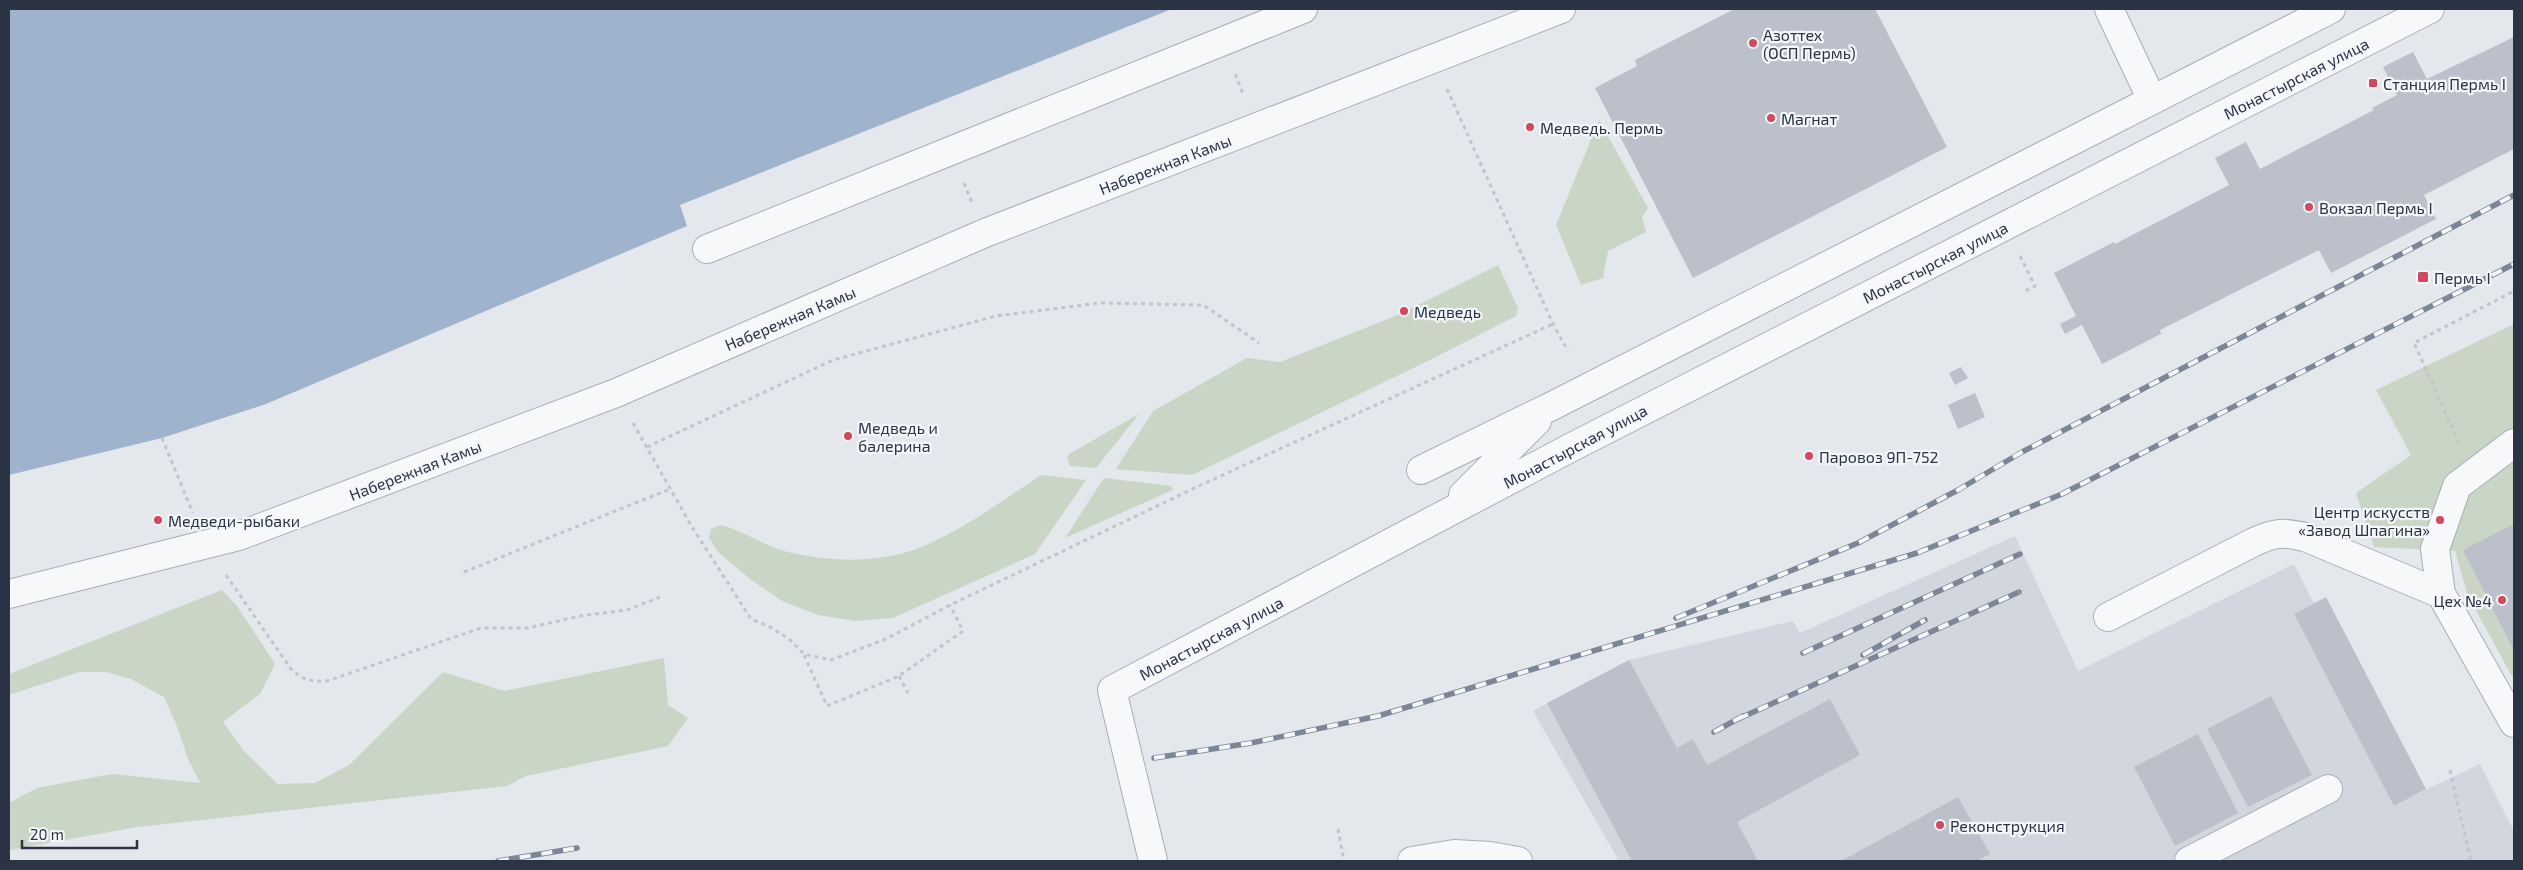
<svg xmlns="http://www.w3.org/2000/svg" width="2523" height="870" font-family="'Exo 2',sans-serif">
	<rect width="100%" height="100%" fill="#e4e7ec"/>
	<path fill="#d2d6de" d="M2015,536L2078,671L2294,564L2314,604L2294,614L2394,805L2480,764L2514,831V861H1619L1533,711L1629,660L1793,621L1800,633Z"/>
	<g fill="#c9d6c5">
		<path d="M1599,120L1648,208L1642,217L1646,232L1608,251L1603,278L1581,285L1556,225Z"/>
		<path d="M1498,265L1518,308L1516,316L1430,360L1192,475L1116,469L1153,411L1247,358L1280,362L1400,314Z"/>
		<path d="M2514,324V680L2468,596L2455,551L2374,547L2356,493L2411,455L2376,390Z"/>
		<path d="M1139,414L1096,468L1070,466L1067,458L1069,454Z"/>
		<path d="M1041,475L1086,480L1035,554L893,618L855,621L818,615L782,601L750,579L718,552L709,538L711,529L720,525C743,530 762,545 784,551C826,562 878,564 919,548C963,530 1002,501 1041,475Z"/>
		<path d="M1104,478L1171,486L1173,490L1065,538Z"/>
		<path d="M222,590L237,606L275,664L260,694L223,722L244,751L278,784L315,783L349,765L443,672L504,691L664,658L668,705L688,718L668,746L526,776L507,786L138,827L9,850V803L37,788L112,774L200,783L188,759L177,726L164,697L131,679L106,672H79L9,695V674Z"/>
	</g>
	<path fill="#9fb4cc" d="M9,9H1172L680,205L687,226L266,404L162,438L9,475Z"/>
	<g fill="#bbc0ca">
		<path d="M1734,9H1875L1947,147L1693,278L1595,88L1637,66L1635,60Z"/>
		<path d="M2514,37V149L2424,195L2436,219L2331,273L2319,250L2160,330L2161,334L2102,364L2082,325L2065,334L2060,324L2076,316L2054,273L2114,242L2115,244L2229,185L2215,158L2246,142L2260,169L2374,110L2372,108L2397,95L2383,67L2413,52L2427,79Z"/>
		<path d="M1961,367L1968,378L1955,385L1949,373Z"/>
		<path d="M1975,393L1985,417L1958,429L1948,405Z"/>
		<path d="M2514,524V651L2463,550Z"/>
		<path d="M2326,597L2426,789L2394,806L2294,614Z"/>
		<path d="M1629,660L1677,748L1693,739L1707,765L1830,699L1860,755L1737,822L1758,861H1632L1547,703Z"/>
		<path d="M2271,696L2312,775L2248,807L2207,729Z"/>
		<path d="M2198,734L2238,813L2175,846L2134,767Z"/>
		<path d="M1958,797L1990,854L1977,861H1841Z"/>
	</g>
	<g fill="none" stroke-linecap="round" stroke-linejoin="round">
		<g stroke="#a9aeb7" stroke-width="30">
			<g id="minor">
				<path d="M2109,9L2152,100"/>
				<path d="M707,249L1303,9"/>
				<path d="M2514,443L2457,486L2435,549L2441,594L2514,723"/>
				<path d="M1421,470L1552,406L2331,9"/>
				<path d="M1463,495L1537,421"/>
				<path d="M9,594L239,536L616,393L985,233L1561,9"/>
				<path d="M2108,617L2254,542C2276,532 2283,532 2305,537L2441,594"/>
				<path d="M1153,861L1112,690L1572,447L2430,9"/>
				<path d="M1412,861L1454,854L1490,856L1518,861"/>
				<path d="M2189,861L2328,789"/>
			</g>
		</g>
		<g stroke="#c2c5cb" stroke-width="3" stroke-dasharray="4 4" stroke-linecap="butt">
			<path d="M1235,74L1244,96"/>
			<path d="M1447,89L1553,324L1568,351"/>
			<path d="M964,183L972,203"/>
			<path d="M2020,256L2035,286L2025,291"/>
			<path d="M633,423L692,527L751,619L770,627L789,639L804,654L831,660L886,639L950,605L1203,484L1553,324"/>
			<path d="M162,438L193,513"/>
			<path d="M2459,443L2414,343L2514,291"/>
			<path d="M647,447L833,360L996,316L1100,303L1203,305L1259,343"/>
			<path d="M464,572L670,489"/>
			<path d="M226,575L291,669C303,680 311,682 327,681L481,628H528L580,616L627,610L660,597"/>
			<path d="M804,655L827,706L899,676L963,631L950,605"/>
			<path d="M899,676L908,693"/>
			<path d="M2450,770L2471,861"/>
			<path d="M1338,829L1344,861"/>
		</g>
		<use href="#minor" stroke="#f7f8fa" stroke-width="28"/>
		<g stroke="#7d8696" stroke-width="5.5">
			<g id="rail">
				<path d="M1676,618L1858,543L1958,490L2022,452L2514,195"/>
				<path d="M1803,653L2020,554"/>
				<path d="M1863,655L1925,620"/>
				<path d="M1738,719L2019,592"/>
				<path d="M1714,732L1743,716"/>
				<path d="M1154,758L1251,743L1378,716L1917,553L2062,494L2514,264"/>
				<path d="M498,861L577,848"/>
			</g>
		</g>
		<use href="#rail" stroke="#f4f6f9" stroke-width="4" stroke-dasharray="11" stroke-linecap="butt"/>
	</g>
	<g fill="#d1495b" stroke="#f4f6f9" stroke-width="2">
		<circle cx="1753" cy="43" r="5"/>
		<rect x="2368" y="78" width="10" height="10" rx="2.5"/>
		<circle cx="1771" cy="118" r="5"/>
		<circle cx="1530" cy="127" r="5"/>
		<circle cx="2309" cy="207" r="5"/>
		<rect x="2417" y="271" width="12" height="12" rx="2.5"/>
		<circle cx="1404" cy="311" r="5"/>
		<circle cx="848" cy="436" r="5"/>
		<circle cx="1809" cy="456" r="5"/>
		<circle cx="158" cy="520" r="5"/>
		<circle cx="2440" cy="520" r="5"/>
		<circle cx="2502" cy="600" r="5"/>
		<circle cx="1940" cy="825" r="5"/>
	</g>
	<g text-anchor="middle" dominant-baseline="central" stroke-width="4.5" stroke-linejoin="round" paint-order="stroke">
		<g font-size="16" fill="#2b3445" stroke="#f4f6f9" text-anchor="start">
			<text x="1763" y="34">Азоттех<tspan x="1763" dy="18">(ОСП Пермь)</tspan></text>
			<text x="2383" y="83">Станция Пермь I</text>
			<text x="1781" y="118">Магнат</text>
			<text x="1540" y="127">Медведь. Пермь</text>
			<text x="2319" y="207">Вокзал Пермь I</text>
			<text x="2434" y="277">Пермь I</text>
			<text x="1414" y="311">Медведь</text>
			<text x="858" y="427">Медведь и<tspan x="858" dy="18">балерина</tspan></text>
			<text x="1819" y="456">Паровоз 9П-752</text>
			<text x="2430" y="511" text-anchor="end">Центр искусств<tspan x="2430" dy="18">«Завод Шпагина»</tspan></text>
			<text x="168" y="520">Медведи-рыбаки</text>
			<text x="2492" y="600" text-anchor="end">Цех №4</text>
			<text x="1950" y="825">Реконструкция</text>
		</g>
		<g font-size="16" fill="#2b3445" stroke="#f4f6f9">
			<text transform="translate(2296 78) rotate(-27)">Монастырская улица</text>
			<text transform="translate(1165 164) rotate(-21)">Набережная Камы</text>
			<text transform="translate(1935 262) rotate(-27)">Монастырская улица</text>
			<text transform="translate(790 318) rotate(-23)">Набережная Камы</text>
			<text transform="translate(1575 446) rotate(-28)">Монастырская улица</text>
			<text transform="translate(415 470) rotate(-21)">Набережная Камы</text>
			<text transform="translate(1211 638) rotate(-28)">Монастырская улица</text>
		</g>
	</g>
	<rect width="2523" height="870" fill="none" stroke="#2b3445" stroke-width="20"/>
	<path d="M22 840v8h115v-8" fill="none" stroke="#2b3445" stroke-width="2.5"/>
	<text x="30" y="840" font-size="15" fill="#2b3445" stroke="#f4f6f9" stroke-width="4" paint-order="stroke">20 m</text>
</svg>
